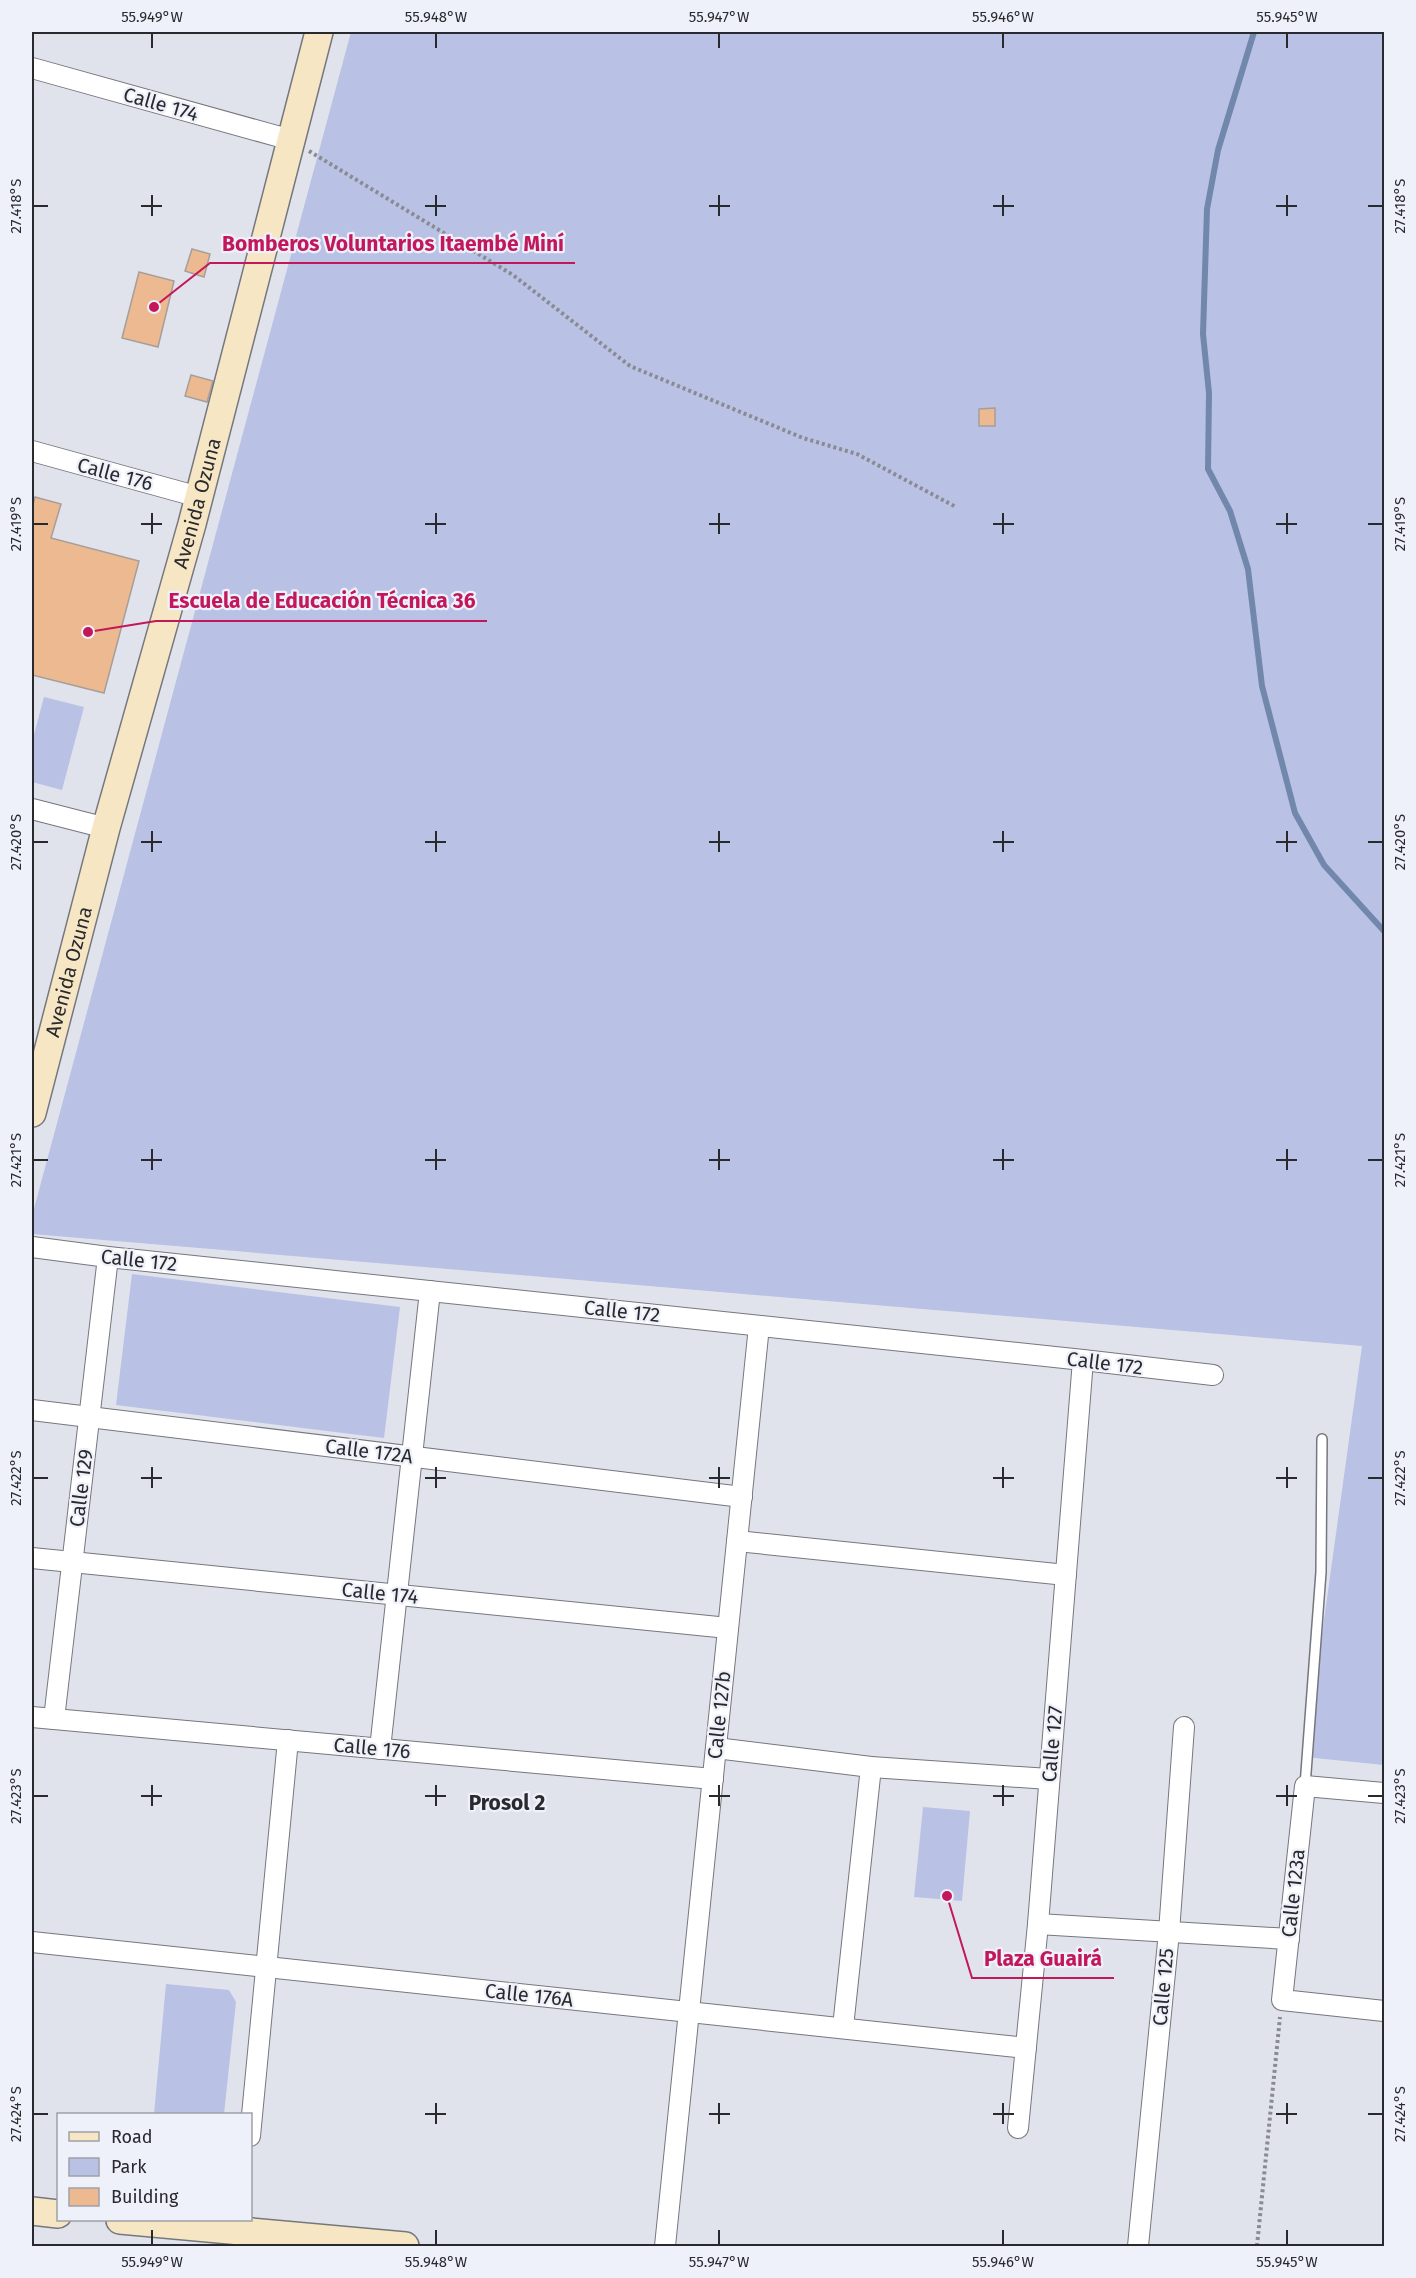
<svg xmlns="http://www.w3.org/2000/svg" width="1416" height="2278" font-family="'Fira Sans',sans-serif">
	<rect width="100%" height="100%" fill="#e1e3ec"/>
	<g fill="#b9c1e5">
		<path d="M351,32H1384V1765L1305,1757L1362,1346L32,1234V1216Z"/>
		<path d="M44,697L84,707L62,790L32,782V742Z"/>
		<path d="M132,1274L400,1307L384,1438L116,1405Z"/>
		<path d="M923,1807L970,1811L962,1901L914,1897Z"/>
		<path d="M166,1984L229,1990L236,2002L224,2114H154Z"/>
	</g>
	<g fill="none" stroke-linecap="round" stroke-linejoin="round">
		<path stroke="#7287ac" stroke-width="6" d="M1254,32L1218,150L1207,209L1203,334L1209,393L1208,469L1230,511L1248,569L1262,686L1295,813L1324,865L1384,931"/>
	</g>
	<g fill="#edb990" stroke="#a69f99" stroke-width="1.5">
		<path d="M192,249L210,254L204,277L185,271Z"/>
		<path d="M139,272L174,281L158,347L122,338Z"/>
		<path d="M191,375L213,381L207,402L185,396Z"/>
		<path d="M995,408V426H979V409Z"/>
		<path d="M35,497L61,504L51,538L139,561L104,693L32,675V509Z"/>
	</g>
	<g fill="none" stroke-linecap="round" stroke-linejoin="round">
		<g stroke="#75777e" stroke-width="12">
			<path id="service" d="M1305,1786L1321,1572L1322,1439"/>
		</g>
		<g stroke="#75777e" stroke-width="22">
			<g id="minor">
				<path d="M32,68L291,140"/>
				<path d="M32,451L199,497"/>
				<path d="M32,809L106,828"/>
				<path d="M32,1247L108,1257L1083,1360L1213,1375"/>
				<path d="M32,1410L742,1497"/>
				<path d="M737,1541L1066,1575"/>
				<path d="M32,1558L728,1628"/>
				<path d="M32,1717L713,1779"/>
				<path d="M54,1719L108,1257"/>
				<path d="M716,1748L871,1767L1049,1779"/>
				<path d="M380,1749L430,1291"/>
				<path d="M1384,1793L1305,1786L1282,2000L1384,2011"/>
				<path d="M1038,1924L1289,1939"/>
				<path d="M32,1942L1026,2048"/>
				<path d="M843,2027L871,1767"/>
				<path d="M1018,2128L1038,1924L1083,1360"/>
				<path d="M250,2136L288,1740"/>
				<path d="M665,2246L759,1326"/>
				<path d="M1138,2246L1169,1932L1184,1727"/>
			</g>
		</g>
		<g stroke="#75777e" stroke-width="30">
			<g id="secondary">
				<path id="s1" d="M32,1113L106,828L192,524L319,32"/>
				<path d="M32,2211L58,2214"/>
				<path d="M120,2220L405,2246"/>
			</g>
		</g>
		<g stroke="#8a8b92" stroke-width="4" stroke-dasharray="3 3" stroke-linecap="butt">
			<path d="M309,151L513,275L630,366L803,438L857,454L956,507"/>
			<path d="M1257,2246L1280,2017"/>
		</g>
		<use href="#service" stroke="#fff" stroke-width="9"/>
		<use href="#minor" stroke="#fff" stroke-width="20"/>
		<use href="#secondary" stroke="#f7e6c4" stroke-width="27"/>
	</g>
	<path fill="none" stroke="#292a2e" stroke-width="2" d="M152,33V48M436,33V48M719,33V48M1003,33V48M1287,33V48M152,195V216M436,195V216M719,195V216M1003,195V216M1287,195V216M33,206H48M141,206H162M425,206H446M709,206H730M993,206H1014M1276,206H1297M1368,206H1383M152,513V534M436,513V534M719,513V534M1003,513V534M1287,513V534M33,524H48M141,524H162M425,524H446M709,524H730M993,524H1014M1276,524H1297M1368,524H1383M152,831V852M436,831V852M719,831V852M1003,831V852M1287,831V852M33,842H48M141,842H162M425,842H446M709,842H730M993,842H1014M1276,842H1297M1368,842H1383M152,1149V1170M436,1149V1170M719,1149V1170M1003,1149V1170M1287,1149V1170M33,1160H48M141,1160H162M425,1160H446M709,1160H730M993,1160H1014M1276,1160H1297M1368,1160H1383M152,1467V1488M436,1467V1488M719,1467V1488M1003,1467V1488M1287,1467V1488M33,1478H48M141,1478H162M425,1478H446M709,1478H730M993,1478H1014M1276,1478H1297M1368,1478H1383M152,1785V1806M436,1785V1806M719,1785V1806M1003,1785V1806M1287,1785V1806M33,1796H48M141,1796H162M425,1796H446M709,1796H730M993,1796H1014M1276,1796H1297M1368,1796H1383M436,2103V2124M719,2103V2124M1003,2103V2124M1287,2103V2124M33,2114H48M425,2114H446M709,2114H730M993,2114H1014M1276,2114H1297M1368,2114H1383M152,2230V2245M436,2230V2245M719,2230V2245M1003,2230V2245M1287,2230V2245"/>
	<g text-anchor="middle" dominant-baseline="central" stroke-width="4.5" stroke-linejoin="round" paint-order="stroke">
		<g font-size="20" fill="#292a2e" stroke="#eef1f9">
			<text transform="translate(161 104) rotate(16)">Calle 174</text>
			<text transform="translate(115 474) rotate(15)">Calle 176</text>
			<text stroke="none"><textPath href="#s1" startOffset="632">Avenida Ozuna</textPath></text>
			<text stroke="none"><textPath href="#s1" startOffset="146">Avenida Ozuna</textPath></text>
			<text transform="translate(139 1260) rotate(6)">Calle 172</text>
			<text transform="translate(622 1311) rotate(6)">Calle 172</text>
			<text transform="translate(1105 1363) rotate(7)">Calle 172</text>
			<text transform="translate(369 1451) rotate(7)">Calle 172A</text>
			<text transform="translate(81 1488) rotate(-83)">Calle 129</text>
			<text transform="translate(380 1593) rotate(6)">Calle 174</text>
			<text transform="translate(719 1715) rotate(-84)">Calle 127b</text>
			<text transform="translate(1052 1744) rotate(-85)">Calle 127</text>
			<text transform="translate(372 1748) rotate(5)">Calle 176</text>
			<text transform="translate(1293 1893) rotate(-84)">Calle 123a</text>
			<text transform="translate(1163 1987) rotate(-85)">Calle 125</text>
			<text transform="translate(529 1995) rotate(6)">Calle 176A</text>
		</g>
		<g font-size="21" font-weight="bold" fill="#292a2e" stroke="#eef1f9">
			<text x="507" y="1803">Prosol 2</text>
		</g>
	</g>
	<path fill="none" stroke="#c2185b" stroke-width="2" d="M154 307L210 263H575M88 632L156 621H487M947 1896L972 1978H1114"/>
	<g fill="#c2185b" stroke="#eef1f9" stroke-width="2">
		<circle cx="154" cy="307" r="6"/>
		<circle cx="88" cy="632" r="6"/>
		<circle cx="947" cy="1896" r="6"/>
	</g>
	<g font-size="21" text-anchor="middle" font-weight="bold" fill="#c2185b" stroke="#eef1f9" stroke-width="4.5" stroke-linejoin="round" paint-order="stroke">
		<text x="393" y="251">Bomberos Voluntarios Itaembé Miní</text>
		<text x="322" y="608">Escuela de Educación Técnica 36</text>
		<text x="1043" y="1966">Plaza Guairá</text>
	</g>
	<rect width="1416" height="2278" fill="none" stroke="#eef1f9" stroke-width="66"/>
	<rect x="57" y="2113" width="195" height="108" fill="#eef1f9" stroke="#9fa1a8" stroke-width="1.5"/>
	<rect x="69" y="2132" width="30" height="9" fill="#f7e6c4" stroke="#9fa1a8" stroke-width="1.5"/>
	<text x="111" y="2143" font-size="18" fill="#292a2e">Road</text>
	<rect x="69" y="2158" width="30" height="18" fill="#b9c1e5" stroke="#9fa1a8" stroke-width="1.5"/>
	<text x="111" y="2173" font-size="18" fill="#292a2e">Park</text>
	<rect x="69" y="2188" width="30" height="18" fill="#edb990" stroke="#9fa1a8" stroke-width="1.5"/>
	<text x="111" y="2203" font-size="18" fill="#292a2e">Building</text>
	<rect x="33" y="33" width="1350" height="2212" fill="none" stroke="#292a2e" stroke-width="2"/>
	<g font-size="15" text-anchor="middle" fill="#292a2e">
		<text x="152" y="22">55.949°W</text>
		<text x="436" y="22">55.948°W</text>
		<text x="719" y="22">55.947°W</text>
		<text x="1003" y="22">55.946°W</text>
		<text x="1287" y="22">55.945°W</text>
		<text transform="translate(16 206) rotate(-90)" y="5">27.418°S</text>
		<text transform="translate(1400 206) rotate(-90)" y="5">27.418°S</text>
		<text transform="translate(16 524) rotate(-90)" y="5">27.419°S</text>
		<text transform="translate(1400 524) rotate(-90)" y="5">27.419°S</text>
		<text transform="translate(16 842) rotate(-90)" y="5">27.420°S</text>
		<text transform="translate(1400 842) rotate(-90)" y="5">27.420°S</text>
		<text transform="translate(16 1160) rotate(-90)" y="5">27.421°S</text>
		<text transform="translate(1400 1160) rotate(-90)" y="5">27.421°S</text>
		<text transform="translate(16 1478) rotate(-90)" y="5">27.422°S</text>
		<text transform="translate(1400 1478) rotate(-90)" y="5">27.422°S</text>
		<text transform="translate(16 1796) rotate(-90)" y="5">27.423°S</text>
		<text transform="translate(1400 1796) rotate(-90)" y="5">27.423°S</text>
		<text transform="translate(16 2114) rotate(-90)" y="5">27.424°S</text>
		<text transform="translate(1400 2114) rotate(-90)" y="5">27.424°S</text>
		<text x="152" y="2267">55.949°W</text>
		<text x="436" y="2267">55.948°W</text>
		<text x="719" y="2267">55.947°W</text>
		<text x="1003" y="2267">55.946°W</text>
		<text x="1287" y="2267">55.945°W</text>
	</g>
</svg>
